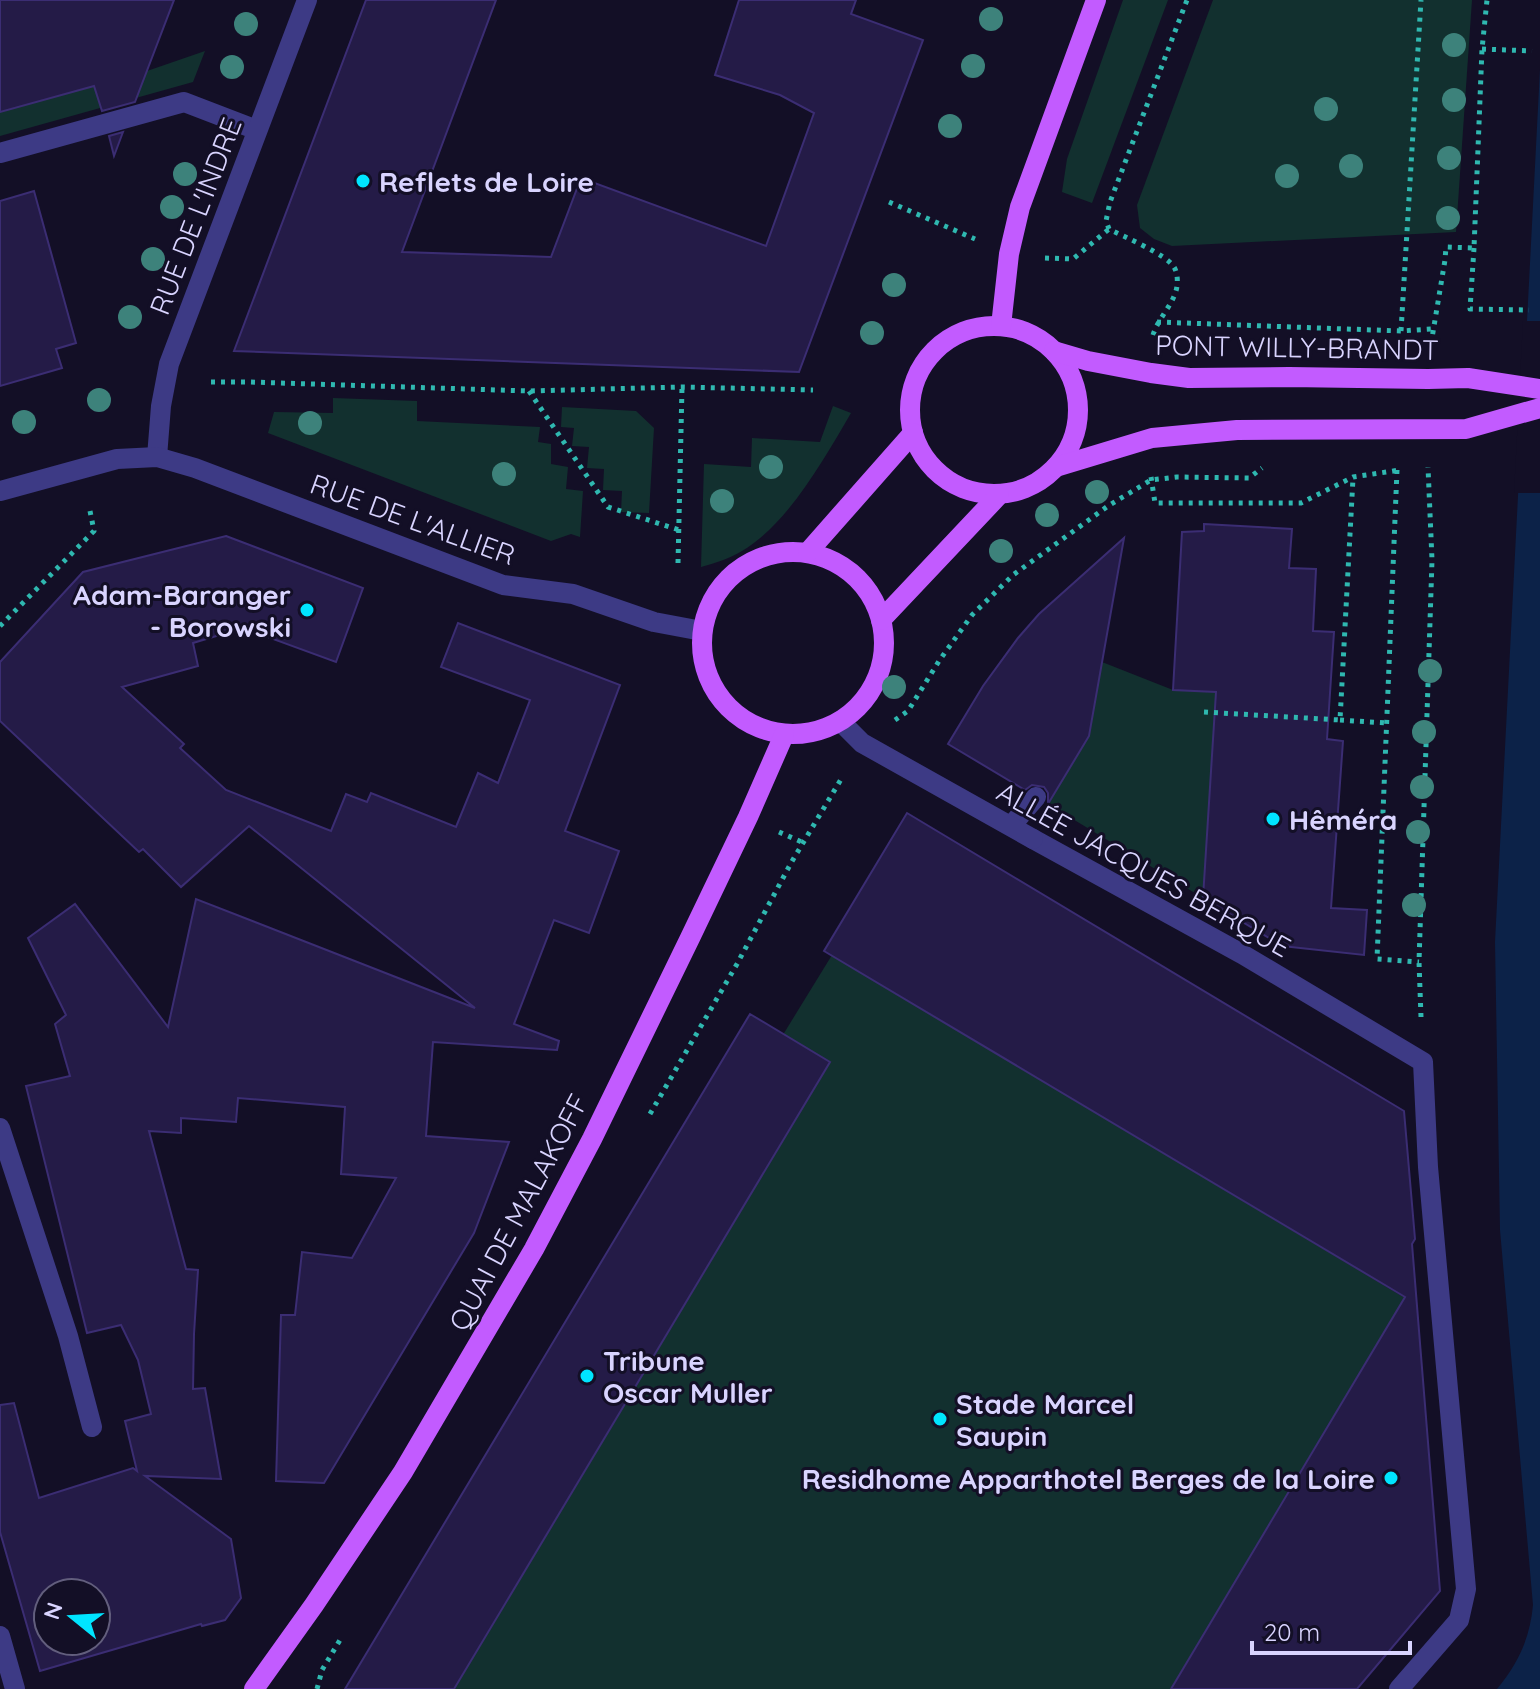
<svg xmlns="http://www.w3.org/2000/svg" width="1540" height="1689" font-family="Quicksand,sans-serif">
	<rect width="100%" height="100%" fill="#130f26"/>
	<g fill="#12302f">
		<path d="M1123,0H1168L1092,203L1062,192L1067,159Z"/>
		<path d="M1213,0H1472L1456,232L1172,246L1154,239L1140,228L1137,205Z"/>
		<path d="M205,51L193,82L0,136V112L147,71Z"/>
		<path d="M333,398L417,401V421L540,427L538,442L551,444V464L568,467L566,489L583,491L580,537L571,534L551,541L268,433L274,412L333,413Z"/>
		<path d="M833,406L851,413C824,459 788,524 742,551C729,559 715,563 701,567L704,464L751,467L752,438L820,442Z"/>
		<path d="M562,407L636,411L654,428L649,513L621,512L622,491L603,490L604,469L587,468L589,447L572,446L574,428L561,427Z"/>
		<path d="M1102,662L1173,690L1329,699L1203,898L1048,804L1089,736Z"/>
		<path d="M832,955L1405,1298L1171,1689H381Z"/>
	</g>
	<path fill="#0c2248" d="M1540,69V1689H1497C1518,1664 1530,1638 1533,1605L1500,1230L1495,942Z"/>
	<path fill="#130f26" d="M1523,321H1540V493H1514Z"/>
	<g fill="#241b47" stroke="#3b2d73" stroke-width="2" fill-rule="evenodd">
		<path d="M0,0H174L135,102L102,111L94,86L0,112Z"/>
		<path d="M366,0H496L402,252L551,257L581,178L766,246L814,113L780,95L715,75L739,0H856L851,14L923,40L799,372L234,351Z"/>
		<path d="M123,132L114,156L109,136Z"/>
		<path d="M34,191L76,343L56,349L62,368L0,386V201Z"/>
		<path d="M1204,524L1292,529L1289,568L1316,569L1313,631L1334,632L1327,739L1343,741L1331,908L1367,910L1364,955L1282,946L1203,898L1216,692L1173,690L1182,532L1204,531Z"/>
		<path d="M226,536L363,588L336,662L243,628L193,643L198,666L122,687L184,744L180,748L226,790L331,831L346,794L367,802L371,793L456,827L478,773L498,783L530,700L441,667L458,623L620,685L565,831L619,851L589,933L554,920L514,1024L559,1041L557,1050L433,1042L426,1136L509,1142L474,1233L324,1483L276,1481L281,1315H295L302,1252L352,1258L396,1178L341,1174L345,1107L238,1098L236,1122L181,1118V1133L149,1131L186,1269L198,1270L194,1334L193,1389L205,1388L221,1479L145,1476L231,1539L241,1598L225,1620L202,1626L201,1624L40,1671L0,1532V1405L14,1403L39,1498L133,1468L137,1471L125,1421L151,1414L138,1360L121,1325L87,1333L26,1086L70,1076L55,1024L66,1015L28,938L75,904L168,1027L196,899L475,1008L249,826L181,887L143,849L139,852L0,721V662L83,572ZM48,1593H96V1641H48Z"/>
		<path d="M1124,538L1089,736L1048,804V793L1044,787L1032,785L1025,790L948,744L983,686L1018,638L1039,614Z"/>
		<path d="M907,813L1404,1111L1415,1239L1412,1244L1440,1591L1357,1689H1171L1405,1297L824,951Z"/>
		<path d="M750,1014L830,1062L454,1689H345Z"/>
	</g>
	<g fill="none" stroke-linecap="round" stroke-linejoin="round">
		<g stroke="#2fb8b0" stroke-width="5" stroke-dasharray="4 6" stroke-linecap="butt">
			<path d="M1482,49L1532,51"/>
			<path d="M889,202L975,239"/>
			<path d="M1474,248L1470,309L1529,310"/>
			<path d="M1045,258L1073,259L1109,229"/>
			<path d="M1157,322L1401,331L1432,329"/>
			<path d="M1401,331L1421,0"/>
			<path d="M1153,335C1158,319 1171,307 1176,291C1178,284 1178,273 1174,267C1166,254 1124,237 1109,229L1106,221L1110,202L1187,0"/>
			<path d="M1431,344L1445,260L1446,247L1474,248L1482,49L1487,0"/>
			<path d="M211,382H250L529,391L682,387L813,390"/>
			<path d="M529,391L608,507L679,530"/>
			<path d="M1397,470L1377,959L1419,962"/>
			<path d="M1151,477L1155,503H1301L1353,477L1400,470"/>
			<path d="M678,563L682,387"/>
			<path d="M0,626L94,531L89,506"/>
			<path d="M1204,712L1340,720L1353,478"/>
			<path d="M895,720L908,711L939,661L972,615L1013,575L1108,506L1151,480L1177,477L1249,478L1262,468"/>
			<path d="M1340,720L1387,723"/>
			<path d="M779,832L804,843"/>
			<path d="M1421,1017L1419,962L1432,560L1428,467"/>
			<path d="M650,1114L737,964L791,863L843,776"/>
			<path d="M317,1689L322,1670L340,1640"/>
		</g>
		<g stroke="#3d3a85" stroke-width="20">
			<path d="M1011,826L1036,797"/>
			<path d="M0,1128L68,1336L92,1427"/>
		</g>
		<g stroke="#3d3a85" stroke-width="20">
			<path d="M0,153L184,102L257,130"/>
			<path d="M1033,839L1242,954L1423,1062L1428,1167L1466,1589L1459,1620L1399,1689"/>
		</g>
		<g stroke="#3d3a85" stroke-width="20">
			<path d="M157,457L161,406L169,364L307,0"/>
			<path d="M0,491L117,459L157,457L195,468L503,585L573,594L654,622L702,631"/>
			<path d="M840,721L862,743L1033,839"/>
			<path d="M0,1636L15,1689"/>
		</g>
		<g stroke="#c25bff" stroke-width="20">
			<circle cx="994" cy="410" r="84"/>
			<path d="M1001,326L1009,254L1020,207L1096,0"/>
			<path d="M1054,351L1088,361L1151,373L1189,378L1289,377L1428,379L1468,378L1540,389"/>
			<path d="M1056,467L1152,438L1237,430L1466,429L1540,408"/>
			<circle cx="793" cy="643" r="91"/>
			<path d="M808,552L913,433"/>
			<path d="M881,620L999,495"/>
			<path d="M254,1689L314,1605L403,1472L534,1249L592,1139L690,938L748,817L784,735"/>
		</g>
	</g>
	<g fill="#3d827b">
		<circle cx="991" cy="19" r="12"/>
		<circle cx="246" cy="24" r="12"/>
		<circle cx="1454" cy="45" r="12"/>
		<circle cx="973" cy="66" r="12"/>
		<circle cx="232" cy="67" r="12"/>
		<circle cx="1454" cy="100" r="12"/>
		<circle cx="1326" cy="109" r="12"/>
		<circle cx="950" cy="126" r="12"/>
		<circle cx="1449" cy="158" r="12"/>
		<circle cx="1351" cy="166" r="12"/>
		<circle cx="185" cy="174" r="12"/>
		<circle cx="1287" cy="176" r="12"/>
		<circle cx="172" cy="207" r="12"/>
		<circle cx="1448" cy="218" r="12"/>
		<circle cx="153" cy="259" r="12"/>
		<circle cx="894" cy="285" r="12"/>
		<circle cx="130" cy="317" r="12"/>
		<circle cx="872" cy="333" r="12"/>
		<circle cx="99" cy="400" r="12"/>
		<circle cx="24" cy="422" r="12"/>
		<circle cx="310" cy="423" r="12"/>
		<circle cx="771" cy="467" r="12"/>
		<circle cx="504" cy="474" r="12"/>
		<circle cx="1097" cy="492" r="12"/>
		<circle cx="722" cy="501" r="12"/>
		<circle cx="1047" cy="515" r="12"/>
		<circle cx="1001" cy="551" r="12"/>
		<circle cx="1430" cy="671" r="12"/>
		<circle cx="894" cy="687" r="12"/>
		<circle cx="1424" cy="732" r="12"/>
		<circle cx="1422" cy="787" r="12"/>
		<circle cx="1418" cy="832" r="12"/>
		<circle cx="1414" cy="905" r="12"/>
	</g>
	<g fill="#00e5ff" stroke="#130f26" stroke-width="3">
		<circle cx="363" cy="181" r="8"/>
		<circle cx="307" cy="610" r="8"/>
		<circle cx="1273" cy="819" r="8"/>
		<circle cx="587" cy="1376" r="8"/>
		<circle cx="940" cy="1419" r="8"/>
		<circle cx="1391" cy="1478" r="8"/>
	</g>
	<g text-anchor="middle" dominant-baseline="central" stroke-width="6" stroke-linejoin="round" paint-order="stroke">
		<g font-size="28" font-weight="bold" fill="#d9d4ff" stroke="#130f26" text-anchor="start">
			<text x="379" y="181">Reflets de Loire</text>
			<text x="291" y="594" text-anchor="end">Adam-Baranger<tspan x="291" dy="32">- Borowski</tspan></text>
			<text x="1289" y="819">Hêméra</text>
			<text x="603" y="1360">Tribune<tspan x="603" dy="32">Oscar Muller</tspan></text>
			<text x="956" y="1403">Stade Marcel<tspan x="956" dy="32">Saupin</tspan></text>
			<text x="1375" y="1478" text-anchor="end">Residhome Apparthotel Berges de la Loire</text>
		</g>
		<g font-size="28" fill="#d9d4ff" stroke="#130f26">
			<text transform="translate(195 216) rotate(-69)">RUE DE L'INDRE</text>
			<text transform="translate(1297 347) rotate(1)">PONT WILLY-BRANDT</text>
			<text transform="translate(413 519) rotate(20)">RUE DE L'ALLIER</text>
			<text transform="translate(1144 869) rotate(29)">ALLÉE JACQUES BERQUE</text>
			<text transform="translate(518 1212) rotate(-62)">QUAI DE MALAKOFF</text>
		</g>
	</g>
	<g transform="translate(72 1617) rotate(288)"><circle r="38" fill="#130f26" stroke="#625e7d" stroke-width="2"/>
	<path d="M0-6L14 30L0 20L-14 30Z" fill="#00e5ff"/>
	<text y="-12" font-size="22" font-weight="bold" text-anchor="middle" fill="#d9d4ff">N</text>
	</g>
	<path d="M1252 1641v12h158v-12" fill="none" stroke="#d9d4ff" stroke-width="4"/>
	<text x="1264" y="1641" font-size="24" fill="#d9d4ff" stroke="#130f26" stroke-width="6" paint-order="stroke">20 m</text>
</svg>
